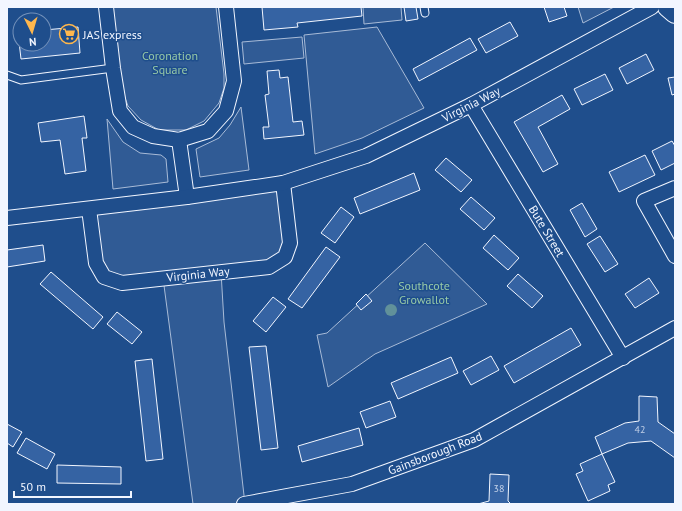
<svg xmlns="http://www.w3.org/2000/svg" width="682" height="511" font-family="'PT Sans',sans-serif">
	<rect width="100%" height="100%" fill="#1f4e8c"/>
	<g fill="#305b95" stroke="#a8bbd7">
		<path d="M111,7H216L224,74V88L219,103L204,121L186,130H159L141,120L128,106L124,95Z"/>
		<path d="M363,7H401L402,20L364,24Z"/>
		<path d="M578,7H614L583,23Z"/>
		<path d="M377,27L424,108L362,138L315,154L304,35Z"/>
		<path d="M302,37L304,58L244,64L242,42Z"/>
		<path d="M241,107L249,170L200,177L196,149L219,138L230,125Z"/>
		<path d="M107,119L123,142L140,153L161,155L166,159L168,182L113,189Z"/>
		<path d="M283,183L285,257L221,272L224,322L245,504H193L163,278L104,277L89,209Z"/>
		<path d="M425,243L487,304L375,354L328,387L317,335L327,333Z"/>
	</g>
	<g fill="#3563a3" stroke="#f2f6ff">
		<path d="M262,7H361L362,16L297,23L298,27L264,30Z"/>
		<path d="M404,7H416L418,19L406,21Z"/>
		<path d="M544,7H564L567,16L549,22Z"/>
		<path d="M510,22L518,36L486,53L478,39Z"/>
		<path d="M78,27L80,53L21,59L18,33L20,32V44H44V30Z"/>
		<path d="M470,38L477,50L419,81L413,69Z"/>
		<path d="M646,54L654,70L627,84L619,68Z"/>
		<path d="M279,70L280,78L288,77L293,122L302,121L304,135L264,139L263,127H269L265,95L269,94L267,71Z"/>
		<path d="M605,74L613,90L582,105L574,89Z"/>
		<path d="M675,77V94L672,95L668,78Z"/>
		<path d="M562,95L570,109L538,127L558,164L543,172L514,122Z"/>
		<path d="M84,116L87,138H82L86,171L65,174L60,140L41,142L38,123Z"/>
		<path d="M672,141L675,146V163L661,170L652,151Z"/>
		<path d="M645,155L655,175L619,192L609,172Z"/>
		<path d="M446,158L472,180L461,192L435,170Z"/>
		<path d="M414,173L420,190L360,214L354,198Z"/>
		<path d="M471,197L495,218L484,230L460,209Z"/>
		<path d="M582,203L597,229L585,237L570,210Z"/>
		<path d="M341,207L354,217L335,243L321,233Z"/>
		<path d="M494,235L519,258L508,270L483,248Z"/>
		<path d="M600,236L618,264L605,272L587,244Z"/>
		<path d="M43,245L45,261L7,267V250Z"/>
		<path d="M326,247L340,257L302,308L288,299Z"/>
		<path d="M51,272L103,317L93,329L40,284Z"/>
		<path d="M518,274L543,296L532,308L507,286Z"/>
		<path d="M649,278L659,293L635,308L625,294Z"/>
		<path d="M366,294L372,301L361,310L356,304Z"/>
		<path d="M273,297L286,307L266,332L253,321Z"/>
		<path d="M117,312L142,332L132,344L107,324Z"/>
		<path d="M571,328L581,345L514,383L504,366Z"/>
		<path d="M266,346L278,448L261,450L249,347Z"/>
		<path d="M491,356L499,370L471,385L463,371Z"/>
		<path d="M451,357L458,373L398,399L391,383Z"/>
		<path d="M152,359L163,459L146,461L135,361Z"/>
		<path d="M639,396L657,397L658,422L675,434V458L651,441L628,443L602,454L595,437L625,423L639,421Z"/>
		<path d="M390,401L396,417L366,428L360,412Z"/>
		<path d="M7,424L22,432L13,447L7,443Z"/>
		<path d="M359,428L363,445L302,462L298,446Z"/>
		<path d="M26,438L55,454L47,469L17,453Z"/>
		<path d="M602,454L615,482L608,485L610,491L588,501L576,474L583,471L580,464Z"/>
		<path d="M57,465L121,467V484L57,483Z"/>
		<path d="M490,474L509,475L508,501L511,504H478L489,501Z"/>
	</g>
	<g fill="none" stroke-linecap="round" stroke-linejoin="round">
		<g stroke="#f2f6ff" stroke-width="9">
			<g id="lane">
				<path d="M424,7L425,13"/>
				<path d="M7,75L21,80L113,68"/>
			</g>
		</g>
		<g stroke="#f2f6ff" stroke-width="16">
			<g id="street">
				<path d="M106,7L113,68L120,111L133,127L153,136L179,140L208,131L226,111L234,81L226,7"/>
				<path d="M471,105L623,358"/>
				<path d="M179,140L187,197"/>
				<path d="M675,188L644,201L675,256"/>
				<path d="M89,209L96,263L104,277L122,283L269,267L285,257L290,243L283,183"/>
				<path d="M7,218L187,197L283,183L366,156L471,105L652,7"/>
				<path d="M244,504L352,484L474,440L675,328"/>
			</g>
		</g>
		<g stroke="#f2f6ff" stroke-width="22">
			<path id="secondary" d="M668,7L675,13"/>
		</g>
		<use href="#lane" stroke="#1f4e8c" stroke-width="7"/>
		<use href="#street" stroke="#1f4e8c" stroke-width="14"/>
		<use href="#secondary" stroke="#1f4e8c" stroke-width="20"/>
	</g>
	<circle fill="#61919a" cx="391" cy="310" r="6"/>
	<defs>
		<g id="supermarket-ring" transform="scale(1)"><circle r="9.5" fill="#1f4e8c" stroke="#ffb74d" stroke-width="1.5"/><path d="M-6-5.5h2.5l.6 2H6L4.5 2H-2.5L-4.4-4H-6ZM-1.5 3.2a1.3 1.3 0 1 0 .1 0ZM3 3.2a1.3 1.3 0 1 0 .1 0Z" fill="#ffb74d"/></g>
	</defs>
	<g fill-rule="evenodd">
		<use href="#supermarket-ring" x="69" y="34"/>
	</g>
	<g text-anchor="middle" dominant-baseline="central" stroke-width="3" stroke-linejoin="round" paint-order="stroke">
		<g font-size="10" fill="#c3d1e8">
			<text x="640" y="429">42</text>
			<text x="499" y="488">38</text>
		</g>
		<g font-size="12" fill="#f2f6ff" stroke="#1f4e8c" text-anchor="start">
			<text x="83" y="34">JAS express</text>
		</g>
		<g font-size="12" fill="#97c8a6" stroke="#1f4e8c">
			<text x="170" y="55">Coronation<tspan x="170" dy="14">Square</tspan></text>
			<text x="424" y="285">Southcote<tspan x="424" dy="14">Growallot</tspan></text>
		</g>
		<g font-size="12" fill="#f2f6ff" stroke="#1f4e8c">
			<text transform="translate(471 104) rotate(-27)">Virginia Way</text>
			<text transform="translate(547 231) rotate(59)">Bute Street</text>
			<text transform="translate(198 274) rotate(-6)">Virginia Way</text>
			<text transform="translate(435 453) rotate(-21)">Gainsborough Road</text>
		</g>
	</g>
	<rect width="682" height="511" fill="none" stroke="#f2f6ff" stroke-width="16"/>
	<g transform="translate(32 32) rotate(175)"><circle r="19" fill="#1f4e8c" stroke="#7391ba"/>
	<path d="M0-3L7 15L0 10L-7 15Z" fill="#ffb74d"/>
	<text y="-6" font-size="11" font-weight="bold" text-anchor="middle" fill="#f2f6ff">N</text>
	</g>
	<path d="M14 491v6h117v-6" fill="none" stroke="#f2f6ff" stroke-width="2"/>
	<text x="20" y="491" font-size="12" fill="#f2f6ff" stroke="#1f4e8c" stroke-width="3" paint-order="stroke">50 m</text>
</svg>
